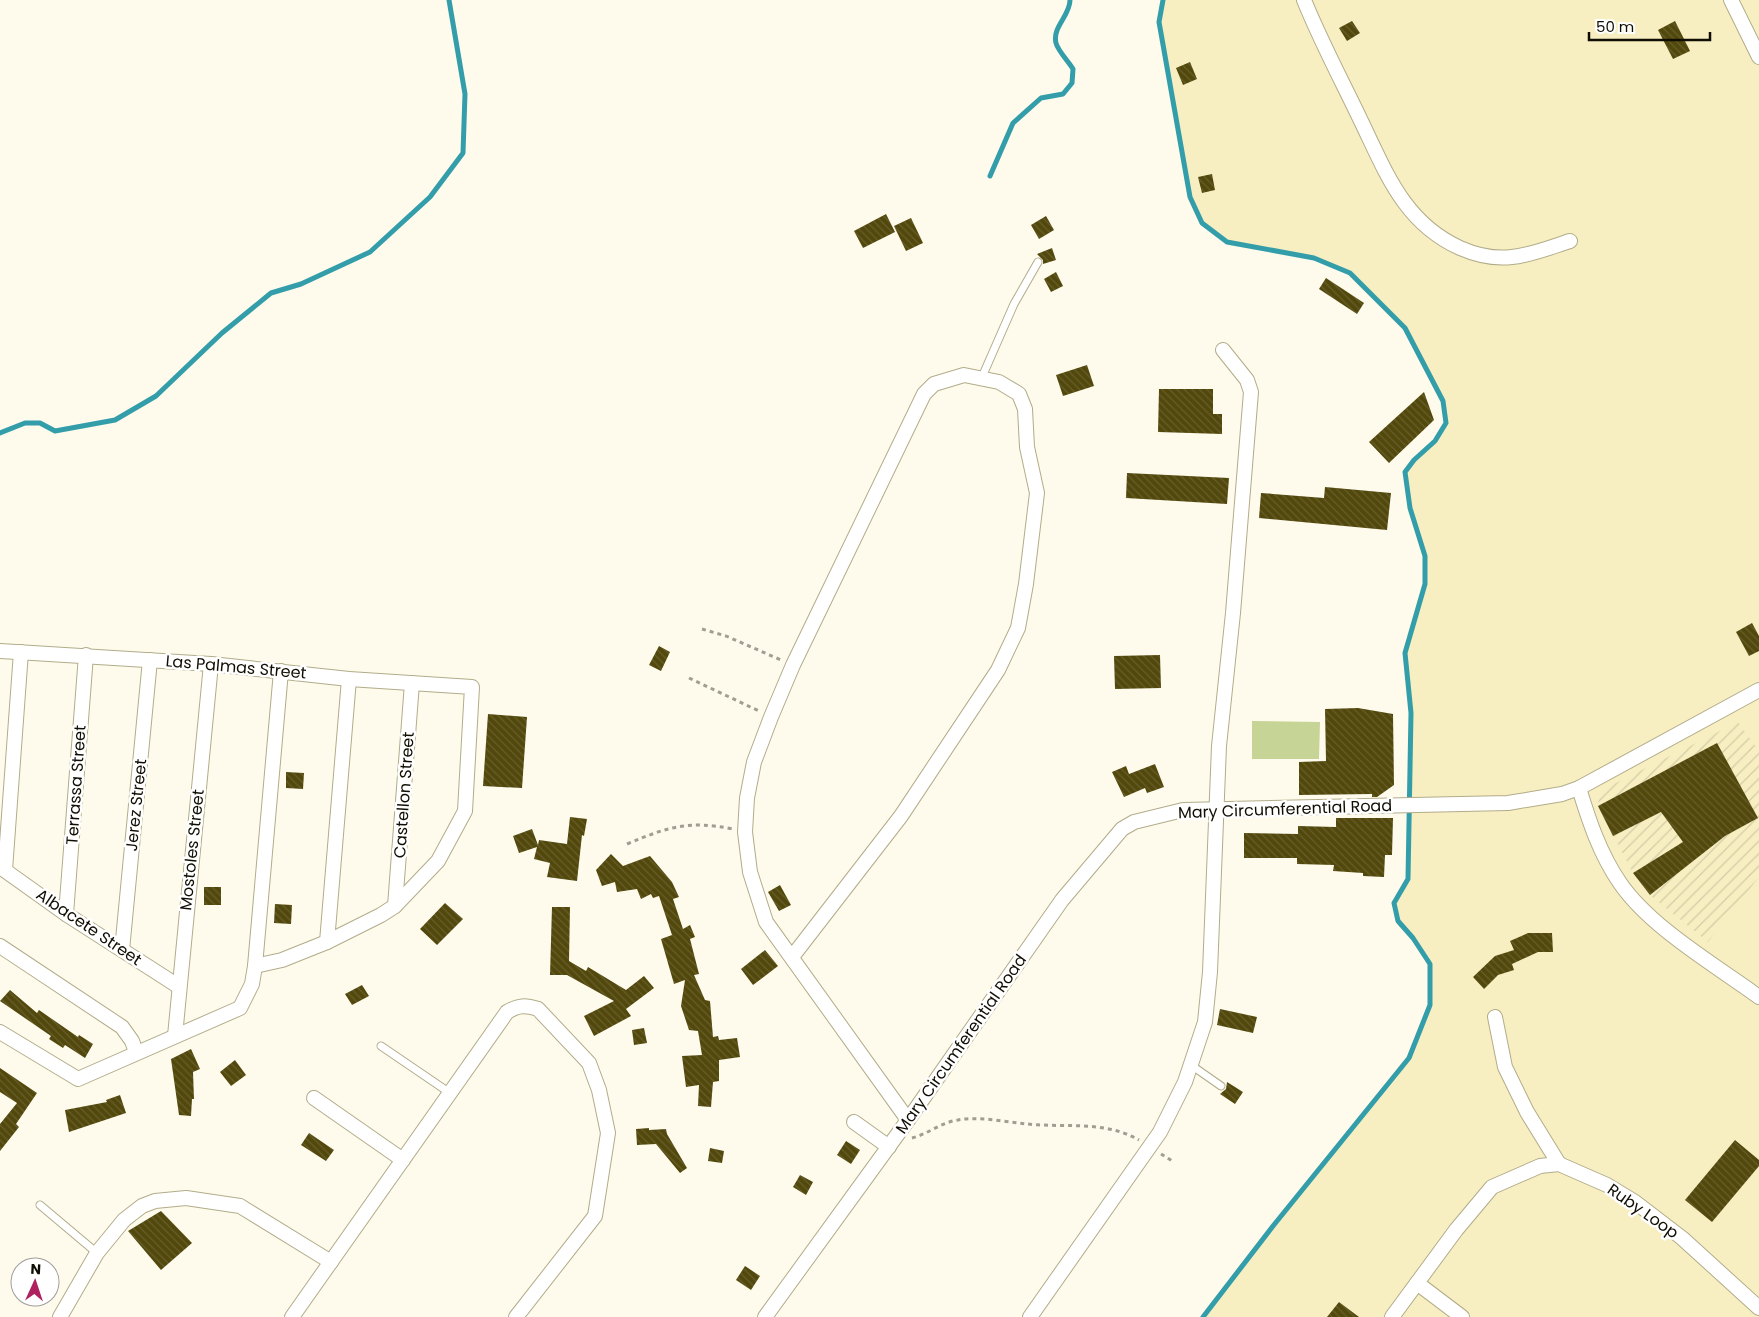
<svg xmlns="http://www.w3.org/2000/svg" width="1759" height="1317" font-family="Poppins,sans-serif">
	<defs>
		<pattern id="industrial-furrows" width="10" height="10" patternUnits="userSpaceOnUse" patternTransform="scale(1.25)"><rect width="10" height="10" fill="#f7efc2"/><path d="M-1 1l2-2M0 10L10 0M9 11l2-2" fill="none" stroke="#d3cca5"/></pattern>
		<pattern id="building-back-hatch" width="6" height="6" patternUnits="userSpaceOnUse" patternTransform="scale(1.25)"><rect width="6" height="6" fill="#52480c"/><path d="M-1 5l2 2M0 0l6 6M5-1l2 2" fill="none" stroke="#665e2d"/></pattern>
	</defs>
	<rect width="100%" height="100%" fill="#fefbed"/>
	<path fill="#f7efc2" d="M1163,0H1759V1317H1203L1273,1226L1409,1059L1430,1005V964L1413,938L1398,921L1394,903L1408,879L1411,713L1405,653L1425,584V556L1410,508L1405,472L1414,460L1435,441L1446,423L1443,401L1405,328L1351,273L1314,258L1227,242L1202,223L1190,197L1159,22Z"/>
	<path fill="url(#industrial-furrows)" d="M1738,722L1759,751V877L1708,942L1650,895L1633,873L1598,806L1600,791Z"/>
	<path fill="#c6d495" d="M1252,721L1320,722L1319,759H1252Z"/>
	<g fill="none" stroke-linecap="round" stroke-linejoin="round">
		<g stroke="#339eaa" stroke-width="5">
			<path d="M1163,0L1159,22L1190,197L1202,223L1227,242L1314,258L1350,273L1405,328L1443,401L1446,423L1435,441L1414,460L1405,472L1410,508L1425,556V584L1405,653L1411,713L1408,879L1394,903L1398,921L1413,938L1430,964V1005L1409,1058L1273,1226L1203,1317"/>
			<path d="M990,176L1013,123L1041,98L1063,94L1072,83L1073,69C1069,62 1058,51 1056,43C1052,27 1070,16 1070,0"/>
			<path d="M0,433L25,423H40L55,431L115,420L156,396L222,333L271,293L301,284L370,252L430,197L463,153L465,94L449,0"/>
		</g>
	</g>
	<g fill="url(#building-back-hatch)">
		<path d="M1352,21L1360,33L1347,41L1339,28Z"/>
		<path d="M1675,21L1690,51L1673,59L1658,30Z"/>
		<path d="M1190,62L1197,79L1183,85L1176,68Z"/>
		<path d="M1212,174L1215,190L1202,193L1198,177Z"/>
		<path d="M886,214L895,232L863,248L854,231Z"/>
		<path d="M1046,216L1054,230L1039,239L1031,225Z"/>
		<path d="M911,218L923,243L906,251L894,226Z"/>
		<path d="M1052,248L1056,260L1043,264V260L1037,254Z"/>
		<path d="M1056,272L1063,286L1051,292L1044,279Z"/>
		<path d="M1326,278L1364,303L1357,314L1319,289Z"/>
		<path d="M1087,365L1094,386L1063,396L1056,375Z"/>
		<path d="M1159,389H1213V414H1222V434L1158,432Z"/>
		<path d="M1424,392L1434,420L1389,463L1369,442Z"/>
		<path d="M1127,473L1229,478L1227,504L1126,498Z"/>
		<path d="M1325,487L1391,493L1387,530L1259,518L1261,493L1324,498Z"/>
		<path d="M1752,623L1759,636V651L1749,656L1736,632Z"/>
		<path d="M659,646L670,652L661,671L649,665Z"/>
		<path d="M1160,655L1161,688L1115,689L1114,656Z"/>
		<path d="M1358,708L1393,714L1394,785L1377,797H1372V794L1299,795V762L1326,761L1325,709Z"/>
		<path d="M488,714L527,717L522,788L483,786Z"/>
		<path d="M1717,743L1758,818L1725,836L1650,895L1633,873L1683,842L1661,812L1613,836L1598,806Z"/>
		<path d="M1155,764L1164,787L1147,793L1145,788L1124,797L1112,772L1126,766L1129,774Z"/>
		<path d="M286,772L304,773L303,789L286,788Z"/>
		<path d="M570,817L587,819L584,836L582,835L577,881L547,877L550,863L534,859L537,847L519,853L513,836L532,829L538,845L539,840L567,844Z"/>
		<path d="M1336,818H1393L1392,855H1385L1384,877L1363,876V873L1333,871L1334,865L1297,864V858H1244V833L1298,834V826L1336,827Z"/>
		<path d="M611,854L623,866L650,856L672,882L679,897L673,899L683,929L690,925L695,937L690,939L699,974L694,975L705,1000L710,1001L713,1037L718,1036L719,1040L737,1038L740,1057L719,1060V1081L713,1082L711,1107L698,1106L699,1085L686,1087L682,1056L702,1055L698,1031L689,1030L681,1006L685,980L674,984L661,939L672,935L659,896L653,898L651,894L641,899L637,889L617,892L615,882L602,886L596,870Z"/>
		<path d="M780,885L791,905L779,911L768,892Z"/>
		<rect x="204" y="887" width="17" height="18"/>
		<path d="M445,903L463,919L437,945L420,929Z"/>
		<path d="M275,904L292,905L291,924L274,923Z"/>
		<path d="M552,907H570L569,961L586,971L588,967L626,990L644,976L654,988L626,1009L631,1016L594,1036L584,1016L614,1001L567,975H550Z"/>
		<path d="M1528,933H1552L1553,952H1538L1512,964L1514,970L1498,975L1484,989L1473,977L1495,956L1514,950L1510,941Z"/>
		<path d="M765,950L778,966L753,985L741,969Z"/>
		<path d="M362,985L369,996L352,1005L345,994Z"/>
		<path d="M10,990L37,1013L39,1010L78,1037L79,1035L93,1044L85,1058L65,1045L63,1048L49,1039L51,1036L0,1001Z"/>
		<path d="M1220,1009L1257,1017L1253,1033L1217,1025Z"/>
		<path d="M644,1028L647,1043L634,1045L632,1030Z"/>
		<path d="M191,1049L200,1069L193,1072L194,1099H192L191,1116L179,1115L171,1059Z"/>
		<path d="M235,1060L246,1075L231,1086L220,1072Z"/>
		<path d="M0,1068L37,1093L16,1124L19,1127L0,1151V1124L17,1103L0,1092Z"/>
		<path d="M1227,1082L1243,1092L1235,1104L1220,1094L1226,1089Z"/>
		<path d="M120,1095L126,1113L69,1132L65,1110L107,1102L106,1100Z"/>
		<path d="M649,1128V1130L666,1129L667,1134L687,1168L680,1173L656,1144L637,1145L636,1129Z"/>
		<path d="M309,1133L334,1150L326,1161L301,1145Z"/>
		<path d="M1735,1140L1759,1160V1166L1712,1222L1685,1200Z"/>
		<path d="M846,1141L860,1150L851,1164L837,1155Z"/>
		<path d="M710,1148L724,1151L722,1163L708,1161Z"/>
		<path d="M800,1175L813,1182L806,1195L793,1187Z"/>
		<path d="M161,1211L192,1243L161,1270L128,1231Z"/>
		<path d="M745,1266L760,1276L751,1290L736,1280Z"/>
		<path d="M1339,1302L1359,1317H1327Z"/>
	</g>
	<g fill="none" stroke-linecap="round" stroke-linejoin="round">
		<g stroke="#b2ac89" stroke-width="9">
			<g id="service">
				<path d="M982,377L1014,304L1038,262"/>
				<path d="M381,1046L450,1093"/>
				<path d="M1191,1065L1221,1086"/>
				<path d="M40,1205L97,1253"/>
			</g>
		</g>
		<g stroke="#b2ac89" stroke-width="16">
			<g id="minor">
				<path d="M1304,0C1321,42 1343,83 1362,123C1387,175 1405,223 1460,248C1476,255 1495,259 1512,257C1532,255 1551,247 1570,241"/>
				<path d="M1731,0L1759,57"/>
				<path d="M0,651L211,664L349,679L472,687L465,811L438,861L395,906L381,915L327,942L282,960L255,966"/>
				<path d="M1579,788C1589,821 1600,854 1620,883C1650,927 1715,965 1759,997"/>
				<path d="M0,867L66,914L178,986"/>
				<path d="M5,870L21,652"/>
				<path d="M395,906L412,683"/>
				<path d="M66,914L86,655"/>
				<path d="M327,942L349,679"/>
				<path d="M0,946L122,1027L132,1041L136,1052"/>
				<path d="M122,950L150,660"/>
				<path d="M792,957L901,816L998,670L1018,628L1026,584L1037,493L1027,447L1025,409L1019,394L999,382L964,375L934,384L924,394L793,665L771,717L754,762L747,798L745,832L750,872L766,922L908,1120"/>
				<path d="M1495,1017L1505,1067L1527,1112L1559,1164"/>
				<path d="M0,1032L78,1079L240,1008L252,984L255,966L281,671"/>
				<path d="M175,1036L211,664"/>
				<path d="M314,1098L403,1160"/>
				<path d="M854,1122L889,1147"/>
				<path d="M1417,1283L1462,1317"/>
				<path d="M60,1317L97,1253L124,1220L142,1206L155,1201L186,1198L240,1206L331,1262"/>
				<path d="M292,1317L507,1012C519,1005 525,1005 538,1009L589,1063L599,1090L608,1133L595,1216L516,1317"/>
				<path d="M765,1317L908,1120L1062,900L1122,829L1134,822L1183,810L1508,803L1562,794L1579,788L1759,690"/>
				<path d="M1030,1317L1160,1132L1185,1082L1205,1022L1210,972L1219,746L1233,613L1251,392L1247,380L1223,350"/>
				<path d="M1392,1317L1456,1230L1492,1187L1540,1166L1559,1164L1607,1185L1635,1202L1682,1238L1759,1308"/>
			</g>
		</g>
		<g stroke="#a09d91" stroke-width="3" stroke-dasharray="4 4" stroke-linecap="butt">
			<path d="M702,629L726,636L781,660"/>
			<path d="M689,678L759,711"/>
			<path d="M627,844C668,827 688,820 733,829"/>
			<path d="M912,1138C928,1134 942,1122 958,1120C980,1116 1005,1122 1027,1124C1065,1128 1104,1120 1139,1140"/>
			<path d="M1161,1154L1174,1162"/>
		</g>
		<use href="#service" stroke="#fff" stroke-width="7"/>
		<use href="#minor" stroke="#fff" stroke-width="14"/>
	</g>
	<g text-anchor="middle" dominant-baseline="central" stroke-width="5" stroke-linejoin="round" paint-order="stroke">
		<g font-size="16" fill="#100d03" stroke="#fff">
			<text transform="translate(236 667) rotate(5)">Las Palmas Street</text>
			<text transform="translate(76 785) rotate(-86)">Terrassa Street</text>
			<text transform="translate(404 795) rotate(-86)">Castellon Street</text>
			<text transform="translate(136 805) rotate(-84)">Jerez Street</text>
			<text transform="translate(1285 809) rotate(-2)">Mary Circumferential Road</text>
			<text transform="translate(192 850) rotate(-84)">Mostoles Street</text>
			<text transform="translate(89 927) rotate(34)">Albacete Street</text>
			<text transform="translate(961 1044) rotate(-55)">Mary Circumferential Road</text>
			<text transform="translate(1643 1211) rotate(35)">Ruby Loop</text>
		</g>
	</g>
	<g transform="translate(35 1282) rotate(3)"><circle r="24" fill="#ffffff" stroke="#9f9e9a"/>
	<path d="M0-4L9 19L0 12L-9 19Z" fill="#ae225f"/>
	<text y="-8" font-size="14" font-weight="bold" text-anchor="middle" fill="#100d03">N</text>
	</g>
	<path d="M1589 32v8h121v-8" fill="none" stroke="#100d03" stroke-width="2.5"/>
	<text x="1596" y="32" font-size="15" fill="#100d03" stroke="#ffffff" stroke-width="4" paint-order="stroke">50 m</text>
</svg>
